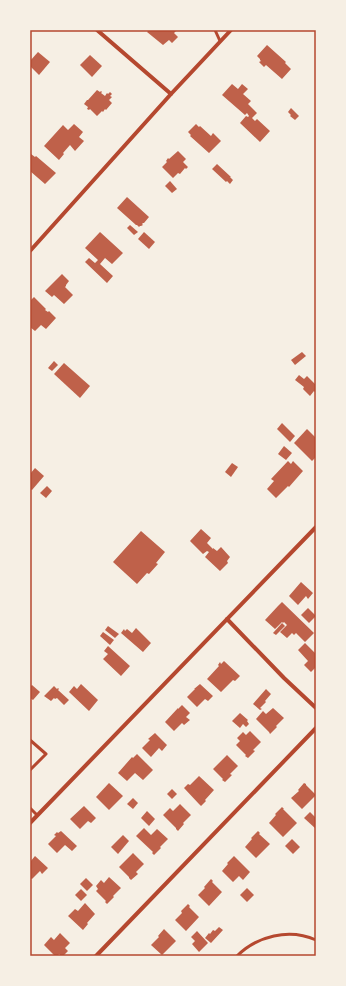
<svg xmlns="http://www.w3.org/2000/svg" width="346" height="986" font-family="'Open Sans',sans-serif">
	<rect width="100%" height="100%" fill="#f6efe4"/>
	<g fill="#bf614a">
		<path d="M149,30H177L174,33L178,37L172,43L169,40L163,45L147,32Z"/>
		<path d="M267,45L286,62L285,63L291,69L282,79L266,65L264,67L259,62L261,61L260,60V59L257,56Z"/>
		<path d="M38,52L50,62L39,75L30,66V61Z"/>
		<path d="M90,55L102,66L92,77L80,65Z"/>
		<path d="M232,84L238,89L242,84L248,89L243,94L251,101L248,104L257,113L252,118L255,121L257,119L270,131L260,142L240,123L246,116L248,117L249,116L247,113L245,115L222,95Z"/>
		<path d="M97,90L100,92L101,91L102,92L101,93L105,96L107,93L108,94L110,92L112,94L110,96L112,97L109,100L112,103L106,110L105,109L103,112L102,111L97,116L90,109L89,110L87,109L88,107L84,104L87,100H88Z"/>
		<path d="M291,108L299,116L295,120L290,116L291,115L288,112Z"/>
		<path d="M74,124L83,132L79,137L84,141L75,151L70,145L63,153L64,154L59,160L44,146L63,125L68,130Z"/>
		<path d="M196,124L199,127L200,126L211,136L213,133L221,141L209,153L190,136L191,135L188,132Z"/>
		<path d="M178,151L186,159L183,162L188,167L186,169L185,168L180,174L178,173L173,178L162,167L167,162L166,161L168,158L169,159Z"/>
		<path d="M31,154L35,157L36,156L56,173L45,184L30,171V155Z"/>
		<path d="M217,164L231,177H230L233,180L230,184L227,181L226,182L212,169Z"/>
		<path d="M170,181L177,189L172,193L165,186Z"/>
		<path d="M127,197L149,217L144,223H143L142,224L143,225L141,226H140L139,227L137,225H136L117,208Z"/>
		<path d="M130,225L138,232L134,235L127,228Z"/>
		<path d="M100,232L123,253L112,264L105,258L100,264L113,276L107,283L85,262L89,258L95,263L98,260L85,248Z"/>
		<path d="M144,232L155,242L149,249L138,239Z"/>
		<path d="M62,274L69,281L66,285V286L65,287L73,295L64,304L54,295L52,297L45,291Z"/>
		<path d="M34,297L46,309L45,310L48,312L49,311L56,318L46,329L41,325L35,331L30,327V301Z"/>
		<path d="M302,352L306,356L295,365L291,360Z"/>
		<path d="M54,361L58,365L52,371L48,368Z"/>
		<path d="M64,363L90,386L80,398L54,374Z"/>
		<path d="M299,375L304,379L307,376L316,385V391L315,392L314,391L310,396L303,389L304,387L295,380Z"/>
		<path d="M282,423L295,436L290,442L277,429Z"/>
		<path d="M307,429L316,438V457L312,461L294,443Z"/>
		<path d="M284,446L292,453L286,460L278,454Z"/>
		<path d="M288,461L291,464L293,461L303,471L289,487L288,486L276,498L267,489L274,481L271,479Z"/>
		<path d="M232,463L238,467L231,477L225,472Z"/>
		<path d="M35,468L44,476L32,490L30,489V474Z"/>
		<path d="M47,486L52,491L46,498L40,493Z"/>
		<path d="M201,529L211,538L207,543L213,549V548L217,551L221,547L230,557L227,561L228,563L220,571L205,557L209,552L207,551L203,554L190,541Z"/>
		<path d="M141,531L165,552L156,563L158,564L149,574L147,573L137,584L113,562Z"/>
		<path d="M301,582L313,593L308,599L306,596L298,605L289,596Z"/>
		<path d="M282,602L314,633L305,642L296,633L294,635L292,633L287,638L280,632L287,625L284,622L283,623L282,622L275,629L265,620L278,606Z"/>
		<path d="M308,608L316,616L309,623L301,615Z"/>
		<path d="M282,623L285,626L276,635L273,633Z"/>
		<path d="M108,626L119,634L115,638L105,630Z"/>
		<path d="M136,628L151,643L143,652L121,633L124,629L125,631L127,629L132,633Z"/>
		<path d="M103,632L114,640L110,645L100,636Z"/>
		<path d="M305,643L316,654V669L315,668L311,672L304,665L308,661L298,650Z"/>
		<path d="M108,646L130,666L121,676L103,659L108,654L104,651Z"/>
		<path d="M224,661L240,676L235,681L233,680L221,692L207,679L219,666L218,665L220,662L221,664Z"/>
		<path d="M81,684L98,700L89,711L69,692L74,686L77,689Z"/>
		<path d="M200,684L213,696L208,701L205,699L197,707L187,697L195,689H194Z"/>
		<path d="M32,685L40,692L33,700L30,698V687Z"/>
		<path d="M54,686L57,689L58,688L59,689L58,690L69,700L64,705L57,698L55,699L54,698L51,701L44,696Z"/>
		<path d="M266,689L271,694L265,701L266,702L260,708L262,709L260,710L253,704Z"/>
		<path d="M182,705L190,713L186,717L190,720L184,725L182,723L174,731L165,722L178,708V709Z"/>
		<path d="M273,708L284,718L276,726L277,727L270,734L269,732L256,719L263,711L266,714Z"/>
		<path d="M240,713L248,720L247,721L249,724L246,727L243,724L240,728L232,721Z"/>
		<path d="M250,731L261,742L253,750L255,751L248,758L245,756L246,755L236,745L240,741L237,738L243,732L246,735Z"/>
		<path d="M155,733L167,745L162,751L159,748L151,757L142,748L150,740L148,739Z"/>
		<path d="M137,754L153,770L143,780L135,773L127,781L118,773L132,757L133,758Z"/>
		<path d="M227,755L238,766L230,774L232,775L225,782L222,780L223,779L213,769Z"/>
		<path d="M199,776L214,790L205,800L206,801L201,806L199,804L184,788L188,784L190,785Z"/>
		<path d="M109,783L123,796L109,810L96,797Z"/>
		<path d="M304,783L306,784V785L316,795L302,809L291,798L299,791L298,790Z"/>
		<path d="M172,789L177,794L172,799L167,794Z"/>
		<path d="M133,798L138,803L133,809L127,804Z"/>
		<path d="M180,804L191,815L183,823L184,824L178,831L176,829V828L163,815L170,808L173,811Z"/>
		<path d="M84,806L96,818L91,823L88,821L80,829L70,819Z"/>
		<path d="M282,807L284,809H283L297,823L283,837L269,823L276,815L275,814Z"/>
		<path d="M147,811L155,819L149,826L141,818Z"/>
		<path d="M310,812L316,818V829L304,818Z"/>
		<path d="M144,828L151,835L157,829L168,839L160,847L161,848L154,855L152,853L153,852L136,836Z"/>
		<path d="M61,831L77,846L72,851L65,845L57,853L48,844L56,836L54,835L57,832L58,833Z"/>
		<path d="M258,831L260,833L259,834L270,844L256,858L245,847L252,839L251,838Z"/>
		<path d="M123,835L129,841L118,854L111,847Z"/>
		<path d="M292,839L300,847L293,854L285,846Z"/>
		<path d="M133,853L144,864L136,872L138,874L131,880L129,878V877L119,867Z"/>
		<path d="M35,856L48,868L42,874L40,871L32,879L30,878V862Z"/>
		<path d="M234,856L250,872L243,880L239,876L233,882L222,871L228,864L227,863Z"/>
		<path d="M109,877L121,888L113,896L114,897L107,904L105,902L106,901L96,891L98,889L96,886L101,880L104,883Z"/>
		<path d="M86,878L93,885L87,891L80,884Z"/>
		<path d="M211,879L213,881L212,882L222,892L209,906L198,895L205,888L204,887Z"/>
		<path d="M247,888L254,895L247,902L240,895Z"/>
		<path d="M81,889L87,895L81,901L75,895Z"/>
		<path d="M85,903L95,914L87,923L88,924L83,930L68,916L75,909L78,911Z"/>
		<path d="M188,904L190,906L189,907L199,917L186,931L175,920L182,913L181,911Z"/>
		<path d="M219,927L223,930L211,943L205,938L209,933L210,934L213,930L215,931Z"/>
		<path d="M164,929L176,941L162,955L151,945L159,937L158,936Z"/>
		<path d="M197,931L208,943L199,952L192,944L195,941L191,937Z"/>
		<path d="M60,933L70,943L65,948L68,951L63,956H61L59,954L58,956H55L44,945L51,937L54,940Z"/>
	</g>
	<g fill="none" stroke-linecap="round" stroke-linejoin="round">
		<g stroke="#b5482f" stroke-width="3">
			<path d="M215,30L220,41"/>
			<path d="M30,740L46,754L30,770"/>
			<path d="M30,808L37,815"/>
			<path d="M237,956C257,936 289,928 316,940"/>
		</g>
		<g stroke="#b5482f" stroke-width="4">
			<path d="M97,30L171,94"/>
			<path d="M30,251L171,94L231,30"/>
			<path d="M227,619L284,678L316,708"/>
			<path d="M30,823L316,527"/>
			<path d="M96,956L316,728"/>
		</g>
	</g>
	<rect width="346" height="986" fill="none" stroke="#f6efe4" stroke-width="62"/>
	<rect x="31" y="31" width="284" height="924" fill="none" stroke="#b5482f" stroke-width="1.5"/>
</svg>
